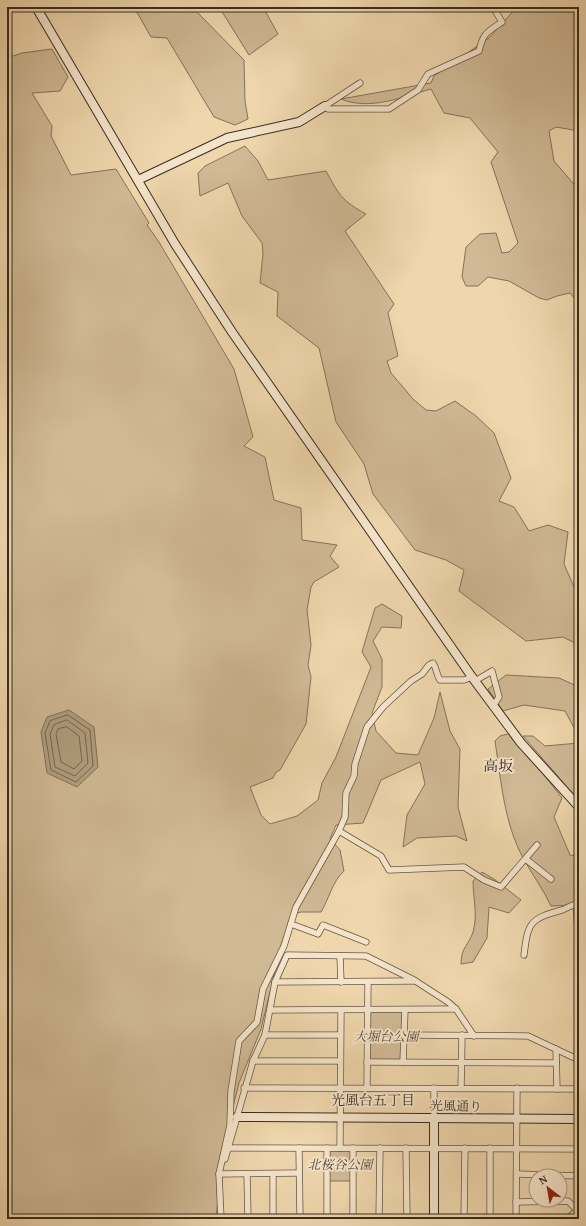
<svg xmlns="http://www.w3.org/2000/svg" width="586" height="1226" font-family="'Gentium Book Plus','Noto Serif JP',serif">
	<rect width="100%" height="100%" fill="#efd6ad"/>
	<filter id="stains"><feTurbulence type="fractalNoise" baseFrequency=".005" numOctaves="4"/><feColorMatrix values="0 0 0 0 .2 0 0 0 0 .09 0 0 0 0 .02 0 0 0 .5 -.17"/></filter>
	<radialGradient id="worn" r=".72"><stop offset=".6" stop-color="#630" stop-opacity="0"/><stop offset="1" stop-color="#630" stop-opacity=".3"/></radialGradient>
	<g fill="#d0b995" stroke="#84735b">
		<path d="M134,7H188L195,10L244,60L245,101L248,119L235,125L214,117L167,38L151,37Z"/>
		<path d="M219,7H263L278,34L249,55Z"/>
		<path d="M517,7H579V131L556,127L549,131L554,161L579,190V304L570,293L557,296L547,300L539,298L509,281L488,277L478,286H466L462,277L466,247L480,234L496,233L502,253L509,252L518,243L491,162L498,152L470,118L444,113L431,89C402,97 370,111 341,99L431,83L434,76L489,38Z"/>
		<path d="M52,49L68,77L60,91L32,93L52,126L51,136L71,175L116,169L149,223L147,225L159,242L234,369L253,437L244,446L265,457L274,500L301,508L302,540L337,545L330,556L339,567L314,582L311,587L307,610L311,645L308,665L311,677L306,724L280,770L276,772L273,778L250,787L261,815L270,824L297,816L318,800L322,783L336,757L371,667L362,652L375,608L382,604L402,616L401,628L382,627L373,641L382,659V687L372,713L376,731L396,753L418,755L434,718L440,692L450,731L460,749L458,807L467,841L456,836L417,838L403,847L407,815L425,784L420,762L381,780L363,823L336,825L330,839L340,850L344,871C332,882 329,899 321,912H301L293,914L282,942L261,1029L239,1083L223,1147L216,1219H7V58L22,53Z"/>
		<path d="M245,146L258,161L268,180L326,171C339,195 342,201 366,214L345,231L394,304L388,313L398,356L387,361L391,373L413,399L426,410L436,411L455,401L476,416L494,433L511,478L499,501L514,507L529,531L548,525L568,532L564,564L574,587H579V645L563,637L526,641L459,591L464,570L446,560L415,550L373,494L364,464L336,422L319,348L277,316L278,292L260,283L263,253L262,243L242,216L228,183L200,196L198,173L205,166Z"/>
		<path d="M506,675L559,678L579,687V737L565,711L524,705L503,711L488,689Z"/>
		<path d="M511,733L562,798L554,817L570,855L579,856V935H575L573,905L551,906C543,889 532,874 523,858C504,822 501,781 495,741L500,736Z"/>
		<path d="M523,736H533L545,746L579,743V793L575,796Z"/>
		<path d="M482,872L494,879L521,900L509,913L489,907L487,938L473,962L461,964C461,947 469,945 473,932C478,915 473,897 473,881Z"/>
		<path d="M368,1009L405,1010L403,1062H367Z"/>
		<rect x="327" y="1148" width="26" height="33"/>
	</g>
	<path fill="#b09d7d" stroke="#807058" d="M69,710L94,727L98,767L77,787L47,773L41,732L47,717Z"/>
	<g fill="none" stroke-linecap="round" stroke-linejoin="round">
		<g stroke="#74654f" stroke-width="1">
			<path d="M68,715L90,730L93,766L76,782L51,770L45,733L50,721Z"/>
			<path d="M67,720L85,733L88,763L75,776L55,767L50,734L54,725Z"/>
			<path d="M67,727L79,736L82,761L74,769L61,762L56,734L58,729Z"/>
		</g>
		<g stroke="#655744" stroke-width="7">
			<g id="street">
				<path d="M360,83L325,106L328,109H389L418,90L428,74L479,51C483,33 487,32 502,22L493,7"/>
				<path d="M475,681L492,671L499,697L493,706"/>
				<path d="M339,831L381,856L389,870L464,867L484,880L501,887L537,845"/>
				<path d="M527,860L551,879"/>
				<path d="M291,924L318,934L323,925L366,942"/>
				<path d="M524,955C528,923 529,919 562,910C568,908 572,904 579,904"/>
				<path d="M340,956L341,982"/>
				<path d="M275,982L415,981"/>
				<path d="M271,1010L456,1009"/>
				<path d="M265,1035H340"/>
				<path d="M404,1035L528,1036L579,1060"/>
				<path d="M556,1049L557,1089"/>
				<path d="M253,1061H340"/>
				<path d="M367,1062L556,1063"/>
				<path d="M403,1062L405,1010"/>
				<path d="M244,1088L579,1089"/>
				<path d="M367,1088L368,982"/>
				<path d="M461,1088L462,1035"/>
				<path d="M434,1118V1088"/>
				<path d="M229,1148L579,1149"/>
				<path d="M299,1148L300,1219"/>
				<path d="M327,1148V1219"/>
				<path d="M340,1148L341,1010"/>
				<path d="M406,1148L407,1219"/>
				<path d="M225,1159L253,1061L265,1035L275,982L287,955L366,956L414,980L448,1002L456,1009L474,1036"/>
				<path d="M219,1174L299,1173"/>
				<path d="M247,1174L248,1219"/>
				<path d="M517,1174L579,1176"/>
				<path d="M516,1202L568,1201L577,1210"/>
				<path d="M221,1219L219,1174L230,1125L231,1091L239,1041L257,1022L263,989L284,946L296,907L339,831L345,817L346,793L354,776L355,764L367,727L383,707L411,681L422,674L429,665L433,663C437,669 436,674 440,680H464L472,677"/>
				<path d="M273,1219V1174"/>
				<path d="M353,1219V1148"/>
				<path d="M379,1219L380,1148"/>
				<path d="M464,1219L465,1148"/>
				<path d="M490,1219V1148"/>
				<path d="M516,1219L517,1088"/>
				<path d="M567,1219L579,1209"/>
			</g>
		</g>
		<g stroke="#372d21" stroke-width="10">
			<g id="secondary">
				<path d="M36,7L175,244L232,332L472,677L521,743L579,807"/>
				<path d="M138,180L227,138L299,122L325,106"/>
				<path d="M237,1117L579,1119"/>
				<path d="M434,1118V1219"/>
			</g>
		</g>
		<use href="#street" stroke="#f5e4ca" stroke-width="5.5"/>
		<use href="#secondary" stroke="#f5e4ca" stroke-width="8"/>
	</g>
	<g text-anchor="middle" dominant-baseline="central" stroke-width="3.5" stroke-linejoin="round" paint-order="stroke">
		<g font-size="13" font-style="italic" fill="#564938" stroke="#f5e4ca">
			<text x="386" y="1036">大堀台公園</text>
			<text x="340" y="1164">北桜谷公園</text>
		</g>
		<g font-size="13" fill="#372d21" stroke="#f5e4ca">
			<text transform="translate(456 1106) rotate(1)">光風通り</text>
		</g>
		<g font-size="14" fill="#372d21" stroke="#f5e4ca">
			<text x="373" y="1100">光風台五丁目</text>
		</g>
		<g font-size="15" fill="#372d21" stroke="#f5e4ca">
			<text x="498" y="765">高坂</text>
		</g>
	</g>
	<rect width="586" height="1226" fill="none" stroke="#efd6ad" stroke-width="24"/>
	<rect x="8" y="8" width="570" height="1210" fill="none" stroke="#372d21" stroke-width="2"/>
	<rect x="12" y="12" width="562" height="1202" fill="none" stroke="#372d21"/>
	<g transform="translate(548 1188) rotate(329)"><circle r="19" fill="#f5e4ca" stroke="#a99b86"/>
	<path d="M0-3L7 15L0 10L-7 15Z" fill="#8f2418"/>
	<text y="-6" font-size="11" font-weight="bold" text-anchor="middle" fill="#372d21">N</text>
	</g>
	<rect width="100%" height="100%" filter="url(#stains)"/>
	<rect width="100%" height="100%" fill="url(#worn)"/>
</svg>
